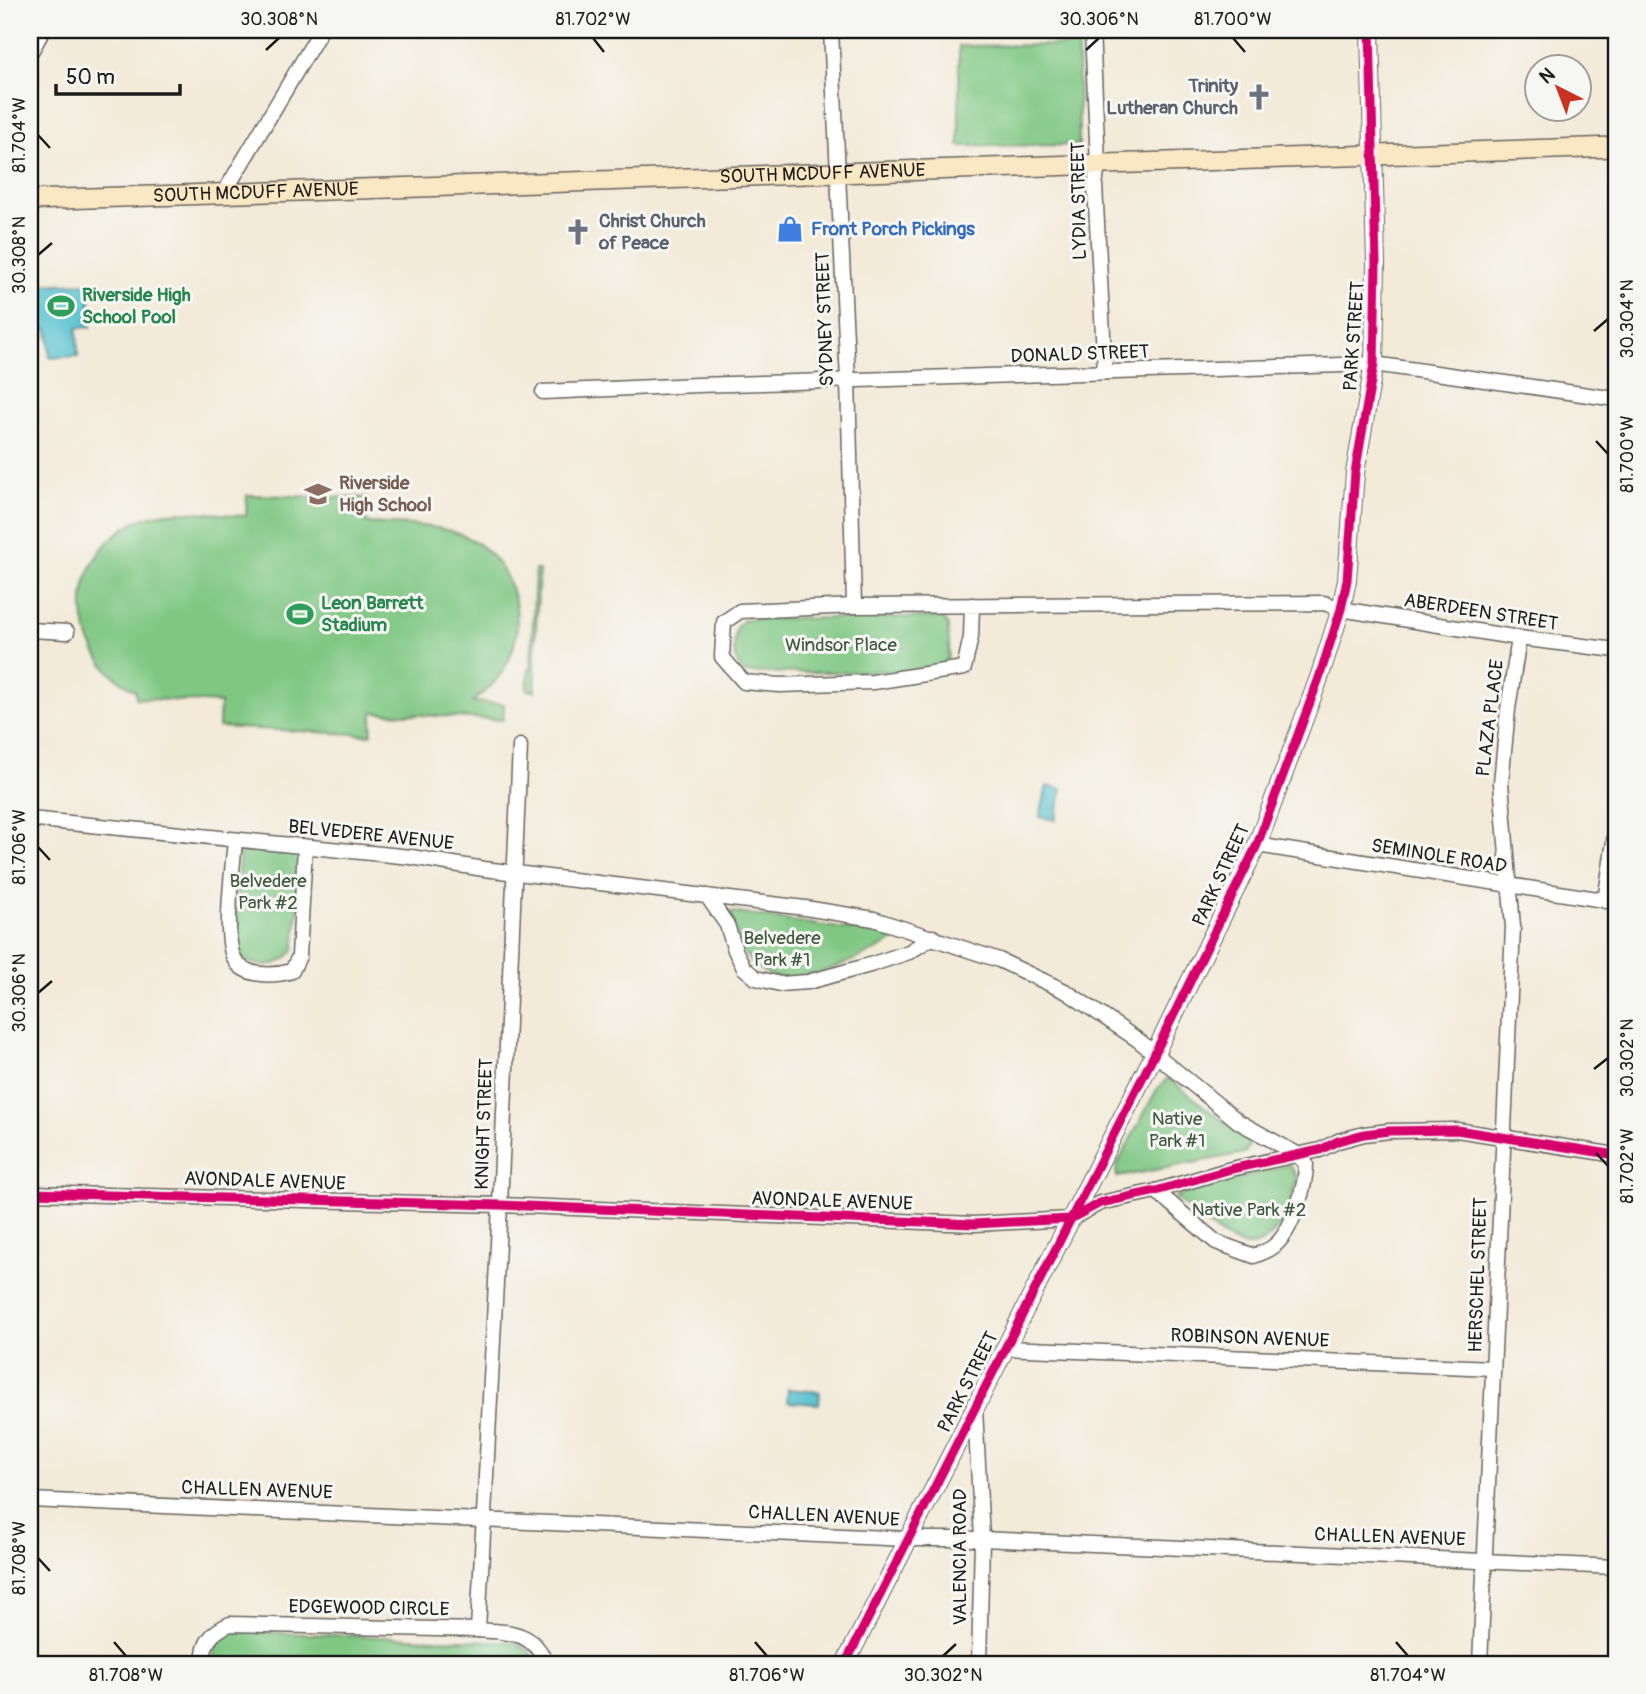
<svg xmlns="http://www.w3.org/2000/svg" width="1646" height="1694" font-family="Pangolin,sans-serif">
	<rect width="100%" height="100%" fill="#f6f6f2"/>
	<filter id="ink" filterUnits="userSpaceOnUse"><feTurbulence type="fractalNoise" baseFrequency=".0143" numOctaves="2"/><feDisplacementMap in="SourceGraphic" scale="14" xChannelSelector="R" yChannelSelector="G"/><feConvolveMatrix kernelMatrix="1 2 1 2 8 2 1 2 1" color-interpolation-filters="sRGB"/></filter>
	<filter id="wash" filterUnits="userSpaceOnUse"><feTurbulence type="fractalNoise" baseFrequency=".00686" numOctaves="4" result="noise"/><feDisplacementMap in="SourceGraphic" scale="28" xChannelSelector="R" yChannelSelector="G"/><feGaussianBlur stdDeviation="1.57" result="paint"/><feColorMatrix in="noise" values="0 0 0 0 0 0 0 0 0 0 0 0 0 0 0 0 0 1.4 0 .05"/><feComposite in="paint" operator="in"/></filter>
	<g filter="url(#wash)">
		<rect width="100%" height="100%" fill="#f3ead8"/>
		<g fill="#7fc783" stroke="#4e7250" stroke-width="2">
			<path d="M1078,45L1079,145L959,146V46Z"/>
			<path d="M247,495L367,498L366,523C395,525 428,523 457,533C510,552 533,618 505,667C497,682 485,692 472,702L504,704L503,720L373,712L371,735L219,727L220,703L136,698V691C65,654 64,553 140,520C173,506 211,514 246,516Z"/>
			<path d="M535,570H539L534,669L536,670L535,691L527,690L529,669H531Z"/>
			<path d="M934,617L942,618L948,625C948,648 956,661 932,671L745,673C731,661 733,643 737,626L746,619Z"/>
			<path d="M240,847L304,853L294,950C278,970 257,969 237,955L234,930Z"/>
			<path d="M731,912L900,937C868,955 822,977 784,978C772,978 759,970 751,962C739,949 735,928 731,912Z"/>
			<path d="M1168,1078L1242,1136L1250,1144L1245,1153L1117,1177L1116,1167L1157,1089Z"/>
			<path d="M1289,1164L1297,1177C1291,1202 1279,1247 1246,1246C1229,1246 1190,1209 1175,1197Z"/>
			<path d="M231,1631L514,1642L528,1650L538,1664H212C214,1648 217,1640 231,1631Z"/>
		</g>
		<g fill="#55c1cf" stroke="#386e76" stroke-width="2">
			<path d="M89,283L91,327L77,328L78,356L50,358L48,329L33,330L32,285Z"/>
			<path d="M1047,786L1062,789L1056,820L1040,817Z"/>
			<path d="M788,1389L820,1392L819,1404L787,1402Z"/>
		</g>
	</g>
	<g filter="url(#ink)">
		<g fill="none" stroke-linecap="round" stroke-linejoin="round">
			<g stroke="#67645e" stroke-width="17">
				<g id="minor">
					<path d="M831,30L848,380L854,606"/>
					<path d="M1092,30L1098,164L1095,186L1105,372"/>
					<path d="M30,53L43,30"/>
					<path d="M224,193L321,30"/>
					<path d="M543,392L697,385L1374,364L1616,399"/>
					<path d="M972,605L971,637L964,668L873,682L779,685L744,682L722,657L724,622L740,611L854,606L1324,603L1341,609L1519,638L1616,650"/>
					<path d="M30,630L67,632"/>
					<path d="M30,819L411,857L484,869L805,908L874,919L999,960L1067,992L1138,1040L1239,1122L1297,1154L1306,1164C1306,1186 1292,1232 1274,1246C1269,1251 1260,1253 1254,1256L1216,1242L1156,1191"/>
					<path d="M235,840C233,867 223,936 234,958C243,978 275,976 292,971L299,956L305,847"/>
					<path d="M1257,845L1616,902"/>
					<path d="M707,896L727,925L735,950L744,968L756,978L780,984L808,982L870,965L909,952L933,937"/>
					<path d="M1605,901L1616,828"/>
					<path d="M30,1193L500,1205L974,1224L1070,1219L1100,1203L1156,1191L1231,1169L1320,1150L1338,1141L1364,1134L1389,1131L1457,1130L1616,1155"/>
					<path d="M1005,1348L1493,1368"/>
					<path d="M975,1409L982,1539L979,1664"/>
					<path d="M30,1500L909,1539H982L1616,1567"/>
					<path d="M478,1630L500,1205L520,746"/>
					<path d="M203,1664C203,1643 211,1632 230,1624L478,1630C509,1632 534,1631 546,1664"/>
					<path d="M1480,1664L1513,927L1501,783L1508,709L1519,638"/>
				</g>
			</g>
			<g stroke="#67645e" stroke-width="20">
				<path id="tertiary" d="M845,1664L1154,1055L1257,845L1319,678L1341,609L1347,580L1355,473L1374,364L1376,264L1370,30"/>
			</g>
			<g stroke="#67645e" stroke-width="22">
				<g id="secondary">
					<path id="s1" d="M30,200L1616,147"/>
				</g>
			</g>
			<use href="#minor" stroke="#fff" stroke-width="14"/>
			<use href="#tertiary" stroke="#fff" stroke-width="18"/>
			<use href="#secondary" stroke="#fae7c3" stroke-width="19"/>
			<g stroke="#f6f6f2" stroke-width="13">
				<g id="cycleway">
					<path d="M30,1193L500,1205L974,1224L1070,1219L1100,1203L1156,1191L1231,1169L1320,1150L1338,1141L1364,1134L1389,1131L1457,1130L1616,1155"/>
					<path d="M845,1664L1154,1055L1257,845L1319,678L1341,609L1347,580L1355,473L1374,364L1376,264L1370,30"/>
				</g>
			</g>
			<use href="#cycleway" stroke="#d6006c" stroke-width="9"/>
		</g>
	</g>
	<path fill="none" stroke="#1c1c1c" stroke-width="2.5" d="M593,38L604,52M1233,38L1245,52M266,50L279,38M1086,50L1099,38M38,135L50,148M38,255L52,243M1594,331L1608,319M1596,441L1608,454M38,847L50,860M38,993L52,981M1594,1069L1608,1058M1596,1153L1608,1166M38,1558L50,1571M114,1642L126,1656M755,1642L767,1656M1396,1642L1408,1656M943,1656L956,1644"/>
	<defs>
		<g id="church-bare" transform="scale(2.1)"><path d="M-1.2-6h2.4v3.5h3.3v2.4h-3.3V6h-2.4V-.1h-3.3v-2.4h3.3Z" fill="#6b7280" stroke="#f6f6f2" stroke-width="2.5" paint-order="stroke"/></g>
		<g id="shop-bare" transform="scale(2.1)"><path d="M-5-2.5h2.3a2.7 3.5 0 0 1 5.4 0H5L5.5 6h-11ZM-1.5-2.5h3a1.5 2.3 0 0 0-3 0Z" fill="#3f7fe0" stroke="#f6f6f2" stroke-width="2.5" paint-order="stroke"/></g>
		<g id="stadium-bare" transform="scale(2.1)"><path d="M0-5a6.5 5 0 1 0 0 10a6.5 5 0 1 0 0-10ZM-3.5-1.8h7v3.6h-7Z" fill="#2e9e5b" stroke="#f6f6f2" stroke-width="2.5" paint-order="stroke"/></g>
		<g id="school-bare" transform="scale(2.1)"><path d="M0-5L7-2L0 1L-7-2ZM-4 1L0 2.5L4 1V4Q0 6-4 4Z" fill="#8d6e63" stroke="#f6f6f2" stroke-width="2.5" paint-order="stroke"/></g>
	</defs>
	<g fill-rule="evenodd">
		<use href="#church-bare" x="1259" y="97"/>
		<use href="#shop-bare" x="790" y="229"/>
		<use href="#church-bare" x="578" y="232"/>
		<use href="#stadium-bare" x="61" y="306"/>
		<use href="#school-bare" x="318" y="494"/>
		<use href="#stadium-bare" x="300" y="614"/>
	</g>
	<g text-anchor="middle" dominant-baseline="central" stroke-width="6" stroke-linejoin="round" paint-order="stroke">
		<g font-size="19" font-weight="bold" fill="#5b616d" stroke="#f6f6f2" text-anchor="end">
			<text x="1238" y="86">Trinity<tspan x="1238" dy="22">Lutheran Church</tspan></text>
			<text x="599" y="221" text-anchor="start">Christ Church<tspan x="599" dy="22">of Peace</tspan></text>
		</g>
		<g font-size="19" fill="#1c1c1c" stroke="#f6f6f2">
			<text stroke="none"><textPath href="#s1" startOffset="793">SOUTH MCDUFF AVENUE</textPath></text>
			<text stroke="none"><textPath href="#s1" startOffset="226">SOUTH MCDUFF AVENUE</textPath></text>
			<text transform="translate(1079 201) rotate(-91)">LYDIA STREET</text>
			<text transform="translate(825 319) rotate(-92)">SYDNEY STREET</text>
			<text transform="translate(1354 336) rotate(-86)">PARK STREET</text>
			<text transform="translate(1080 354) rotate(-2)">DONALD STREET</text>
			<text transform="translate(1481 612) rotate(9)">ABERDEEN STREET</text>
			<text transform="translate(1490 718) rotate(-83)">PLAZA PLACE</text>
			<text transform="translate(371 835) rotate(6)">BELVEDERE AVENUE</text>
			<text transform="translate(1439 856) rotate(9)">SEMINOLE ROAD</text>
			<text transform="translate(1221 875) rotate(-65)">PARK STREET</text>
			<text transform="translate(484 1124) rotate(-88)">KNIGHT STREET</text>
			<text transform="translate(265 1181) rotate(2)">AVONDALE AVENUE</text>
			<text transform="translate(832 1201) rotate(2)">AVONDALE AVENUE</text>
			<text transform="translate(1478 1275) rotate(-88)">HERSCHEL STREET</text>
			<text transform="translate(1250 1338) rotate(2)">ROBINSON AVENUE</text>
			<text transform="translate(968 1382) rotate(-63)">PARK STREET</text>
			<text transform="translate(257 1490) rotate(2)">CHALLEN AVENUE</text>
			<text transform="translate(824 1516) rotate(3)">CHALLEN AVENUE</text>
			<text transform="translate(1390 1537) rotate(2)">CHALLEN AVENUE</text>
			<text transform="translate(960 1557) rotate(-90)">VALENCIA ROAD</text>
			<text transform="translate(369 1608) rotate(1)">EDGEWOOD CIRCLE</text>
		</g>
		<g font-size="19" font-weight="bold" fill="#366cbe" stroke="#f6f6f2" text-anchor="start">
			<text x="811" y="229">Front Porch Pickings</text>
		</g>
		<g font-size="19" font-weight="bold" fill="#27864d" stroke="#f6f6f2" text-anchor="start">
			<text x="82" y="295">Riverside High<tspan x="82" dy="22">School Pool</tspan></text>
			<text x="321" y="603">Leon Barrett<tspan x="321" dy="22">Stadium</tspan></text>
		</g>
		<g font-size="19" font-weight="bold" fill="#785e54" stroke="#f6f6f2" text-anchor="start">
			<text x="339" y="483">Riverside<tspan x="339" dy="22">High School</tspan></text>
		</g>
		<g font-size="19" fill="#3f5840" stroke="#f6f6f2">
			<text x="841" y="645">Windsor Place</text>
			<text x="268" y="881">Belvedere<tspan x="268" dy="22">Park #2</tspan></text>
			<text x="782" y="938">Belvedere<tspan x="782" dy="22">Park #1</tspan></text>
			<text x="1177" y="1119">Native<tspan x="1177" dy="22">Park #1</tspan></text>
			<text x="1249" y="1210">Native Park #2</text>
		</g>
	</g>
	<rect width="1646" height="1694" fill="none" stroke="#f6f6f2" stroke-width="77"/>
	<g transform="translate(1558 88) rotate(318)"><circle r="33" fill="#f6f6f2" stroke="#9f9f9c" stroke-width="2"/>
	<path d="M0-5L12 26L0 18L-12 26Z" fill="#c8321e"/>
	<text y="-10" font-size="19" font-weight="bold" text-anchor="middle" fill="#1c1c1c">N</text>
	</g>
	<path d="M56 84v10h124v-10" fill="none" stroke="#1c1c1c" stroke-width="3.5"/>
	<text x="66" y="84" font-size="21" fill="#1c1c1c" stroke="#f6f6f2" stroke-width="5" paint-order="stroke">50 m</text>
	<rect x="38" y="38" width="1570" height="1618" fill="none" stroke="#1c1c1c" stroke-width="2.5"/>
	<g font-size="18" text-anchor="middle" fill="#1c1c1c">
		<text x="279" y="25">30.308°N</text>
		<text x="593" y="25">81.702°W</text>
		<text x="1099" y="25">30.306°N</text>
		<text x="1233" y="25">81.700°W</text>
		<text transform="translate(19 135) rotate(-90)" y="6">81.704°W</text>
		<text transform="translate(19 255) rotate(-90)" y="6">30.308°N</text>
		<text transform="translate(1627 319) rotate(-90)" y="6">30.304°N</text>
		<text transform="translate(1627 454) rotate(-90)" y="6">81.700°W</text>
		<text transform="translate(19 847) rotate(-90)" y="6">81.706°W</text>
		<text transform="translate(19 993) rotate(-90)" y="6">30.306°N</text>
		<text transform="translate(1627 1058) rotate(-90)" y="6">30.302°N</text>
		<text transform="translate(1627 1166) rotate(-90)" y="6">81.702°W</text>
		<text transform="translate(19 1558) rotate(-90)" y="6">81.708°W</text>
		<text x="126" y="1681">81.708°W</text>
		<text x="767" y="1681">81.706°W</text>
		<text x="943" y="1681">30.302°N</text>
		<text x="1408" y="1681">81.704°W</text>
	</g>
</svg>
